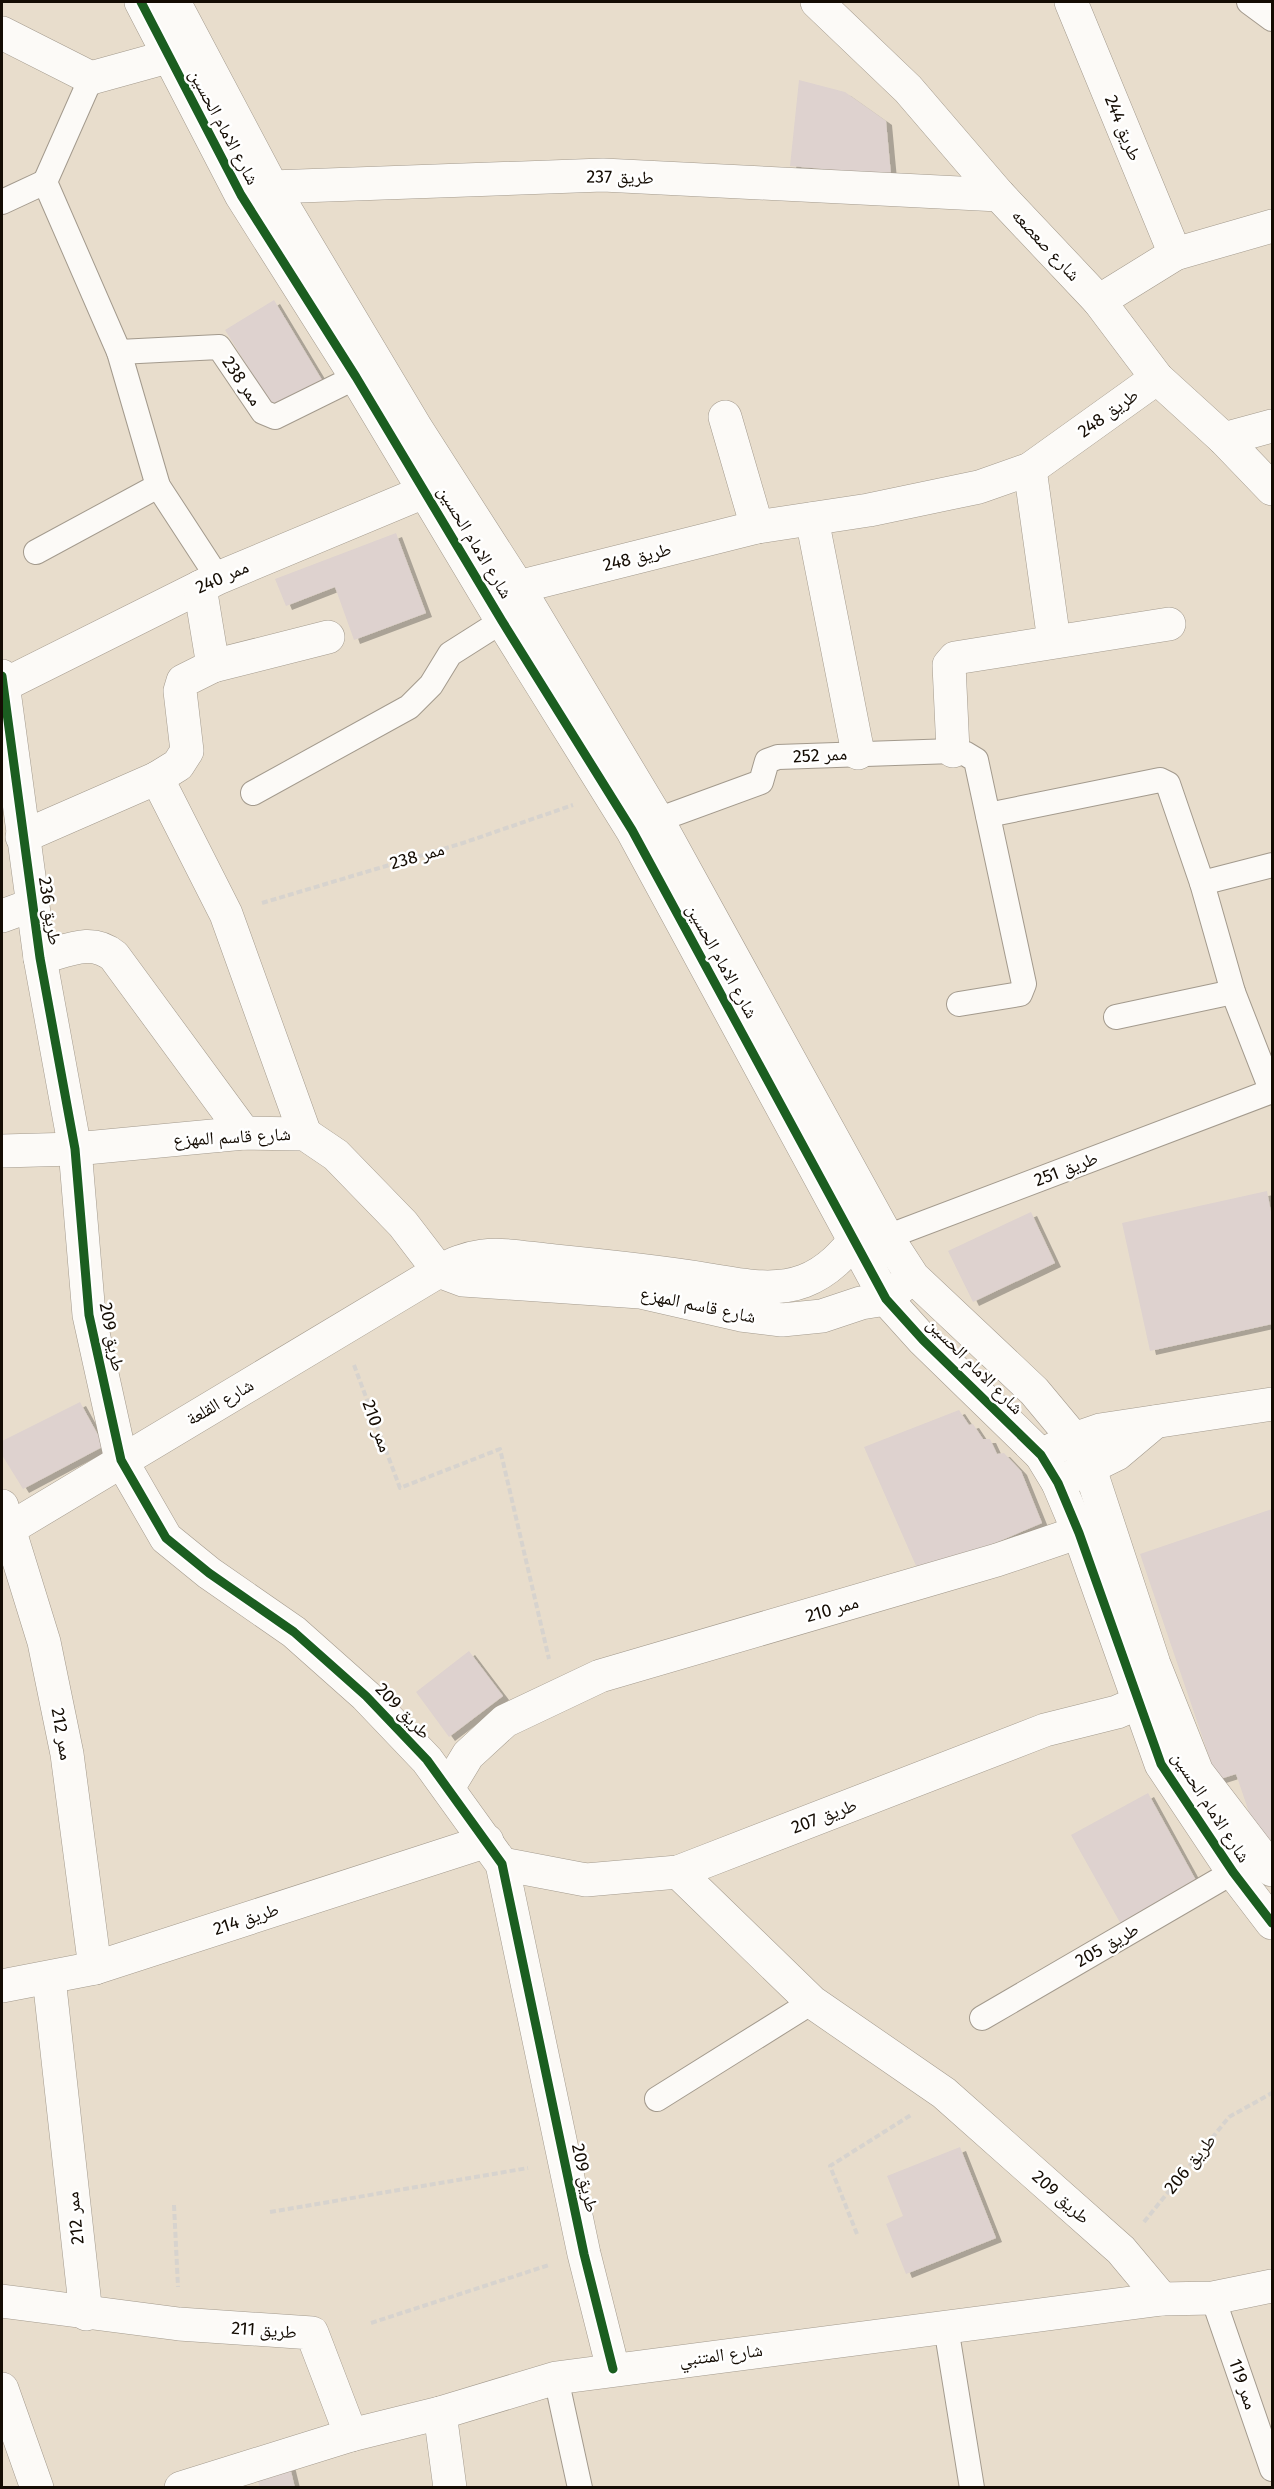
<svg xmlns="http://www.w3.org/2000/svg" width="1274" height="2489" font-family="'Fira Sans','Noto Naskh Arabic',sans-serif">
	<defs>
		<filter id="shadow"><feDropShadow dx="6" dy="4" stdDeviation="0" flood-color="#0004"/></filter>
	</defs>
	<rect width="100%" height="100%" fill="#e8ddcc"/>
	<g fill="#ded2cf" filter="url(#shadow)">
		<path d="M799,80L845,92L886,121L891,175L790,166Z"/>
		<path d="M274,300L322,380L274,409L225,330Z"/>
		<path d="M396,533L426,613L354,640L335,587L286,606L275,579Z"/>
		<path d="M1267,1191L1272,1217V1324L1150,1351L1122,1223Z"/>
		<path d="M1031,1212L1055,1263L973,1302L948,1251Z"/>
		<path d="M80,1402L104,1446L23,1489L2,1455V1441Z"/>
		<path d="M959,1410L969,1425L973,1424L983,1439H990L997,1454L1004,1453L1021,1471L1042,1523L920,1575L864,1447Z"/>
		<path d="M1272,1509V1850L1254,1827L1236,1774L1217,1780L1140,1554Z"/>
		<path d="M469,1651L503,1696L449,1737L416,1692Z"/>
		<path d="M1148,1793L1198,1884L1122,1926L1071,1835Z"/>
		<path d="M960,2147L996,2238L906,2274L886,2224L903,2216L887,2176Z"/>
		<path d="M288,2459L295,2488H260L255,2471Z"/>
	</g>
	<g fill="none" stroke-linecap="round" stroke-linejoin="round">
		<g stroke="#a39a8d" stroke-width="26">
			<g id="service">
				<path d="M1249,2L1272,19"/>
				<path d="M91,78L45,182L119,352L158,486L218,578"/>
				<path d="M2,202L45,182"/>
				<path d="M119,352L219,347L263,412L275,417L356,377"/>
				<path d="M36,552L158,486"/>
				<path d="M253,793L409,707L431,685L450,654L502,621"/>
				<path d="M988,815L1160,780L1168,784L1202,883L1233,992L1272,1092"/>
				<path d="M641,826L761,782L767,761L778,757L953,751L966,754L976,760L1024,984L1020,994L959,1004"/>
				<path d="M1202,883L1272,865"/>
				<path d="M1116,1017L1233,992"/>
				<path d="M875,1245L887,1237L1272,1091"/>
				<path d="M982,2018L1233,1872"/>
				<path d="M657,2099L812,2002"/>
				<path d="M1213,2298L1272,2469"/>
				<path d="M946,2327L972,2488"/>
				<path d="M556,2378L580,2488"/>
			</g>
		</g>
		<g stroke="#a39a8d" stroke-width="34">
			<g id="minor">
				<path d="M817,2L908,89L999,195L1099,301L1157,378L1224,439L1272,489"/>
				<path d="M1071,2L1175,254"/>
				<path d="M2,33L91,78L167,57L192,43"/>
				<path d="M246,194L272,187L603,175L999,195"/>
				<path d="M1099,301L1175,254L1272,226"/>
				<path d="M725,417L757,527"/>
				<path d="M1224,439L1272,426"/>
				<path d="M1030,469L1054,641"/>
				<path d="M812,519L858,753"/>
				<path d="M518,587L757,527L869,510L979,487L1030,469L1157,378"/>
				<path d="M213,666L328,637"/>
				<path d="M2,676L40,958L75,1149L89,1315L121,1460L166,1538L209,1573L294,1632L366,1696L427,1760L502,1864L584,2254L613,2369"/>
				<path d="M2,686L218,578L426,491L448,479"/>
				<path d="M953,751L949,665L955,658L1169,624"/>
				<path d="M157,778L226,914L305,1134"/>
				<path d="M22,837L157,778L178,765L187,751L180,691L183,681L213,666L200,587"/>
				<path d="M2,916L32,905"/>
				<path d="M40,958C67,951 91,937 114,956L244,1133"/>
				<path d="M2,1151L75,1149L244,1133L305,1134L336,1155L403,1224L439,1271"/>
				<path d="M1041,1455L1074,1439L1100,1430L1272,1404"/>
				<path d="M1058,1483L1117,1454L1155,1422"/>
				<path d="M2,1506L44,1642L67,1754L95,1968"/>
				<path d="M448,1788L468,1755L505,1721L600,1676L997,1560L1106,1523"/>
				<path d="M502,1864L586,1880L678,1872L1045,1730L1117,1712L1138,1703"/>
				<path d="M678,1872L812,2002L944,2093L1121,2250L1162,2299"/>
				<path d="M49,1978L86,2314"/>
				<path d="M2,1986L95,1968L487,1841"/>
				<path d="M2,2301L179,2324L312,2333L351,2435"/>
				<path d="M2,2389L37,2488"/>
				<path d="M440,2413L450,2488"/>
				<path d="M181,2488L351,2435L440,2413L556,2378L1162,2299L1213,2298L1272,2286"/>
			</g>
		</g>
		<g stroke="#a39a8d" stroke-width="34">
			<g id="tertiary">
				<path d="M141,2L241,195L356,377L502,621L632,830L886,1299L923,1340L1041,1455L1058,1483L1079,1533L1161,1764L1233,1872L1272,1923"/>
				<path d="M174,2L272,187L416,428L518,587L653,812L887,1237L913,1277L1034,1391L1074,1439L1090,1469L1154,1664L1197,1772L1272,1870"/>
				<path d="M439,1271L463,1280L640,1292L741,1315L782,1320L822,1316L861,1303L886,1299L902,1286"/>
				<path d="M2,1533L439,1271C453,1264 466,1258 482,1256C505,1253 531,1259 555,1261C605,1266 655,1271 704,1279C737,1284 772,1293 804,1281C833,1270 849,1247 868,1225"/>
			</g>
		</g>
		<g stroke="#d7d3ce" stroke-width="4" stroke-dasharray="6 3" stroke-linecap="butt">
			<path d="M262,903L463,843L573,805"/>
			<path d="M354,1365L400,1488L500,1449L549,1659"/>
			<path d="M174,2205L178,2287"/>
			<path d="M270,2212L528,2168"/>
			<path d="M1144,2222L1229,2117L1272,2093"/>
			<path d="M857,2234L830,2166L911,2115"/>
			<path d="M371,2323L549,2265"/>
		</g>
		<use href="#service" stroke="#fcfaf7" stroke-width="24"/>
		<use href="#minor" stroke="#fcfaf7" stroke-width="33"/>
		<use href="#tertiary" stroke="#fcfaf7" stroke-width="33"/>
		<g stroke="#fff" stroke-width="13">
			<g id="cycleway">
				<path d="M141,2L241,195L356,377L502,621L632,830L886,1299L923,1340L1041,1455L1058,1483L1079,1533L1161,1764L1233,1872L1272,1923"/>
				<path d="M2,676L40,958L75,1149L89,1315L121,1460L166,1538L209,1573L294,1632L366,1696L427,1760L502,1864L584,2254L613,2369"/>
			</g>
		</g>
		<use href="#cycleway" stroke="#1b5e20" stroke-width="9"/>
	</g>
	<g text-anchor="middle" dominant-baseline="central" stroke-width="5" stroke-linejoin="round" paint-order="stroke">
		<g font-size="18" fill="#140c03" stroke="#fff">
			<text transform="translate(224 127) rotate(62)">شارع الامام الحسين</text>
			<text transform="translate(1123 128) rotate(68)">طريق 244</text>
			<text transform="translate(620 177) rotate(1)">طريق 237</text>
			<text transform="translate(1046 245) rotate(47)">شارع صعصعه</text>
			<text transform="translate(242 381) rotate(56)">ممر 238</text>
			<text transform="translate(1108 413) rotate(-36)">طريق 248</text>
			<text transform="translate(475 542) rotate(59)">شارع الامام الحسين</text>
			<text transform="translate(637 557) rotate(-14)">طريق 248</text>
			<text transform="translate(222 577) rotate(-24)">ممر 240</text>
			<text transform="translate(820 755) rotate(-3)">ممر 252</text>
			<text transform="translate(417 856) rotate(-16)">ممر 238</text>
			<text transform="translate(50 911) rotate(81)">طريق 236</text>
			<text transform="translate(722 961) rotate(61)">شارع الامام الحسين</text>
			<text transform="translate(232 1137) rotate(-3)">شارع قاسم المهزع</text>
			<text transform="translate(1066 1169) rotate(-21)">طريق 251</text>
			<text transform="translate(698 1305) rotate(12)">شارع قاسم المهزع</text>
			<text transform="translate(112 1337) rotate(79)">طريق 209</text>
			<text transform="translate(975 1366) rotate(45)">شارع الامام الحسين</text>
			<text transform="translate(220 1402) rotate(-30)">شارع القلعة</text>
			<text transform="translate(377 1426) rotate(70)">ممر 210</text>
			<text transform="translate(832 1609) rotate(-16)">ممر 210</text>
			<text transform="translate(403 1711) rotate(46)">طريق 209</text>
			<text transform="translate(62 1734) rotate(80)">ممر 212</text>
			<text transform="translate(1211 1807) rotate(57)">شارع الامام الحسين</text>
			<text transform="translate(824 1816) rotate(-21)">طريق 207</text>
			<text transform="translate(246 1919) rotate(-18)">طريق 214</text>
			<text transform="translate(1107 1945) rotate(-30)">طريق 205</text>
			<text transform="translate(1190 2164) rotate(-51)">طريق 206</text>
			<text transform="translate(585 2178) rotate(78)">طريق 209</text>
			<text transform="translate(1061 2197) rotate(42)">طريق 209</text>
			<text transform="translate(75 2218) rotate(-96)">ممر 212</text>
			<text transform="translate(264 2330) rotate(4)">طريق 211</text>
			<text transform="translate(721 2355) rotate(-7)">شارع المتنبي</text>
			<text transform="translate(1243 2384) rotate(71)">ممر 119</text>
		</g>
	</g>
	<rect width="1274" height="2489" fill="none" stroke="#140c03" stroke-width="6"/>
</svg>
